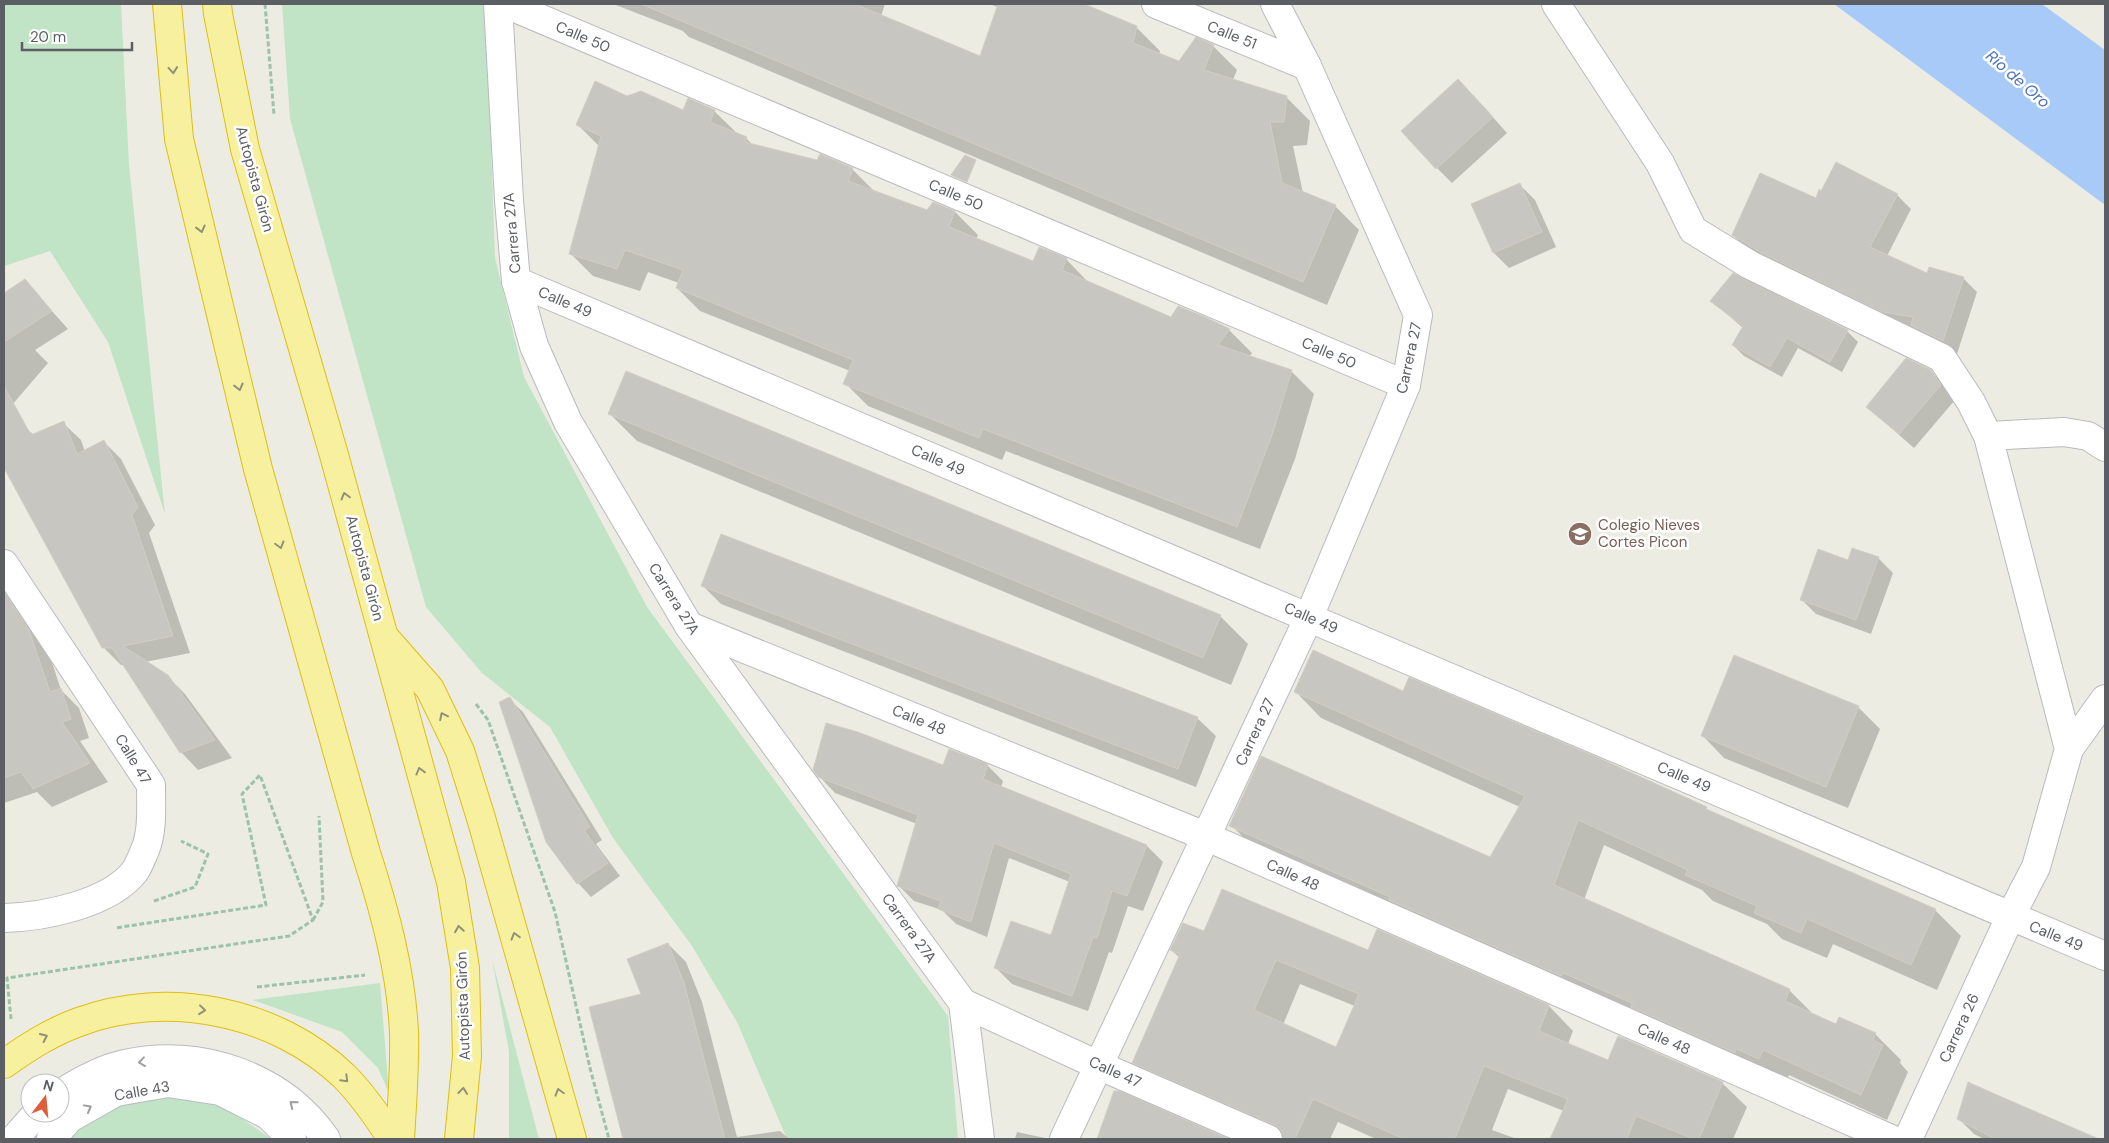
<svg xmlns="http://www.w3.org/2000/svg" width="2109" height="1143" font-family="'DM Sans',sans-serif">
	<rect width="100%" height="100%" fill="#edece3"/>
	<g fill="#c1e3c6">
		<path d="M4,4H121L129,165L165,514L108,342L50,251L4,266Z"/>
		<path d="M282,4H486L495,258L524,377L647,607L948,1016L958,1139H787L737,1022L692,946L613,838L550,727L482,673L426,607L290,119Z"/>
		<path d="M492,959L539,1139H509V1051Z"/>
		<path d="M380,983L389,1093L378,1068L342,1032L253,1000Z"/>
		<path d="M172,1096L227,1108L271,1139H66L69,1135L117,1105Z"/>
	</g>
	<path fill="#a8caf9" d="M1834,4H2042L2105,50V205Z"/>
	<g fill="#0003" fill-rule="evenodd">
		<path d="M613,4H885L881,16L981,58L998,7L989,4H1081L1136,27L1160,51L1159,55L1179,62L1213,46L1237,70L1233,80L1286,97L1310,121L1307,145L1293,146L1303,193L1335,206L1359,230L1327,305L689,37L683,31Z"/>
		<path d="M1473,95L1507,133L1452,183L1437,168Z"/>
		<path d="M626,97L683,112L714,111L738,134L746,138L753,145L852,169L876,193L927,212L933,203L955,212L978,235L976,239L1034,262L1066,259L1089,283L1171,318L1229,330L1252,353L1249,357L1291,371L1314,394L1295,459L1260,549L1006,451L1002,460L868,406L845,383L850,371L700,311L677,288L679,283L648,272L640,291L593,276L570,253L600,147L577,124Z"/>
		<path d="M1520,185L1535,200L1556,247L1509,268L1494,253Z"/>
		<path d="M1897,195L1911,209L1887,256L1928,275L1963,278L1977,292L1957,354L1926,339L1915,328L1897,325L1747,249L1733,235L1817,199Z"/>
		<path d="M25,281L68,329L35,350L48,363L6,412L34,435L63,423L81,440L85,452L104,442L121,459L155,525L149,533L190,653L145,662L167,676L185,694L232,758L198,770L181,752L124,665H121L103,647L4,466V294Z"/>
		<path d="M1712,301L1847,331L1858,342L1842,372L1798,348L1782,377L1744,356L1733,345L1743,328Z"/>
		<path d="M1931,371L1946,387L1955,400L1914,448L1867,407Z"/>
		<path d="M609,413L1220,616L1248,644L1231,685L637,441Z"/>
		<path d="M1878,558L1893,573L1871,634L1816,614L1801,599L1848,562Z"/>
		<path d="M4,583L13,598L10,600L48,650L61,690L79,708L89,738L80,741L108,782L52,807L37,792L4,803Z"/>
		<path d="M703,586L1197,718L1216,736L1196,787L721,604Z"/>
		<path d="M1296,692L1404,693L1706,808L1710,812L1935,910L1961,936L1937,990L1833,944L1827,958L1782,939L1767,924L1713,901L1702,890L1604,845L1584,900L1789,990L1814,1015L1837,1025L1875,1034L1901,1060L1900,1063L1908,1072L1887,1120L1789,1075L1785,1084L1257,851L1231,825L1490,858L1520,807L1321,718Z"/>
		<path d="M509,699L523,712L602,840L596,844L620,876L591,897L578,883Z"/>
		<path d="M1858,707L1880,729L1848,808L1724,758L1703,736Z"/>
		<path d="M987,765L1003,781L1001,788L1147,846L1163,862L1143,911L1128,906L1112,953L1109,952L1088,1011L1012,984L996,968L1052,937L1070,882L1009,858L987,937L956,924L942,910L914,901L898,885L917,824L835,793L819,776L944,767Z"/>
		<path d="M1377,931L1549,1006L1573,1031L1568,1044L1609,1062L1722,1083L1747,1107L1733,1139H1551L1564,1111L1508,1089L1492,1130L1517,1139H1376L1338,1122L1330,1139H1278L1158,1087L1134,1063L1180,958L1171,950L1205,933L1369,951ZM1300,984L1355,1006L1337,1049L1283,1025Z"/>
		<path d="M668,944L686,962L702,1002L737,1137L780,1131L789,1139H625L590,1008L642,995Z"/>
		<path d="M1114,1092L1119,1093L1226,1139H1098Z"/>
		<path d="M1959,1119L2079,1132L2098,1139H1984L1974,1134Z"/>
		<path d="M1017,1132L1045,1138V1139H1015Z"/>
	</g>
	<g fill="#c8c6c0" stroke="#d1cfc2" fill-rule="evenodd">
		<path d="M641,4H855L980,56L998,4H1084L1137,26L1133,43L1179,61L1196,37L1214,45L1204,70L1287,96L1284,122H1270L1282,183L1336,205L1303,282Z"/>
		<path d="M1458,79L1493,117L1436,169L1401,131Z"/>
		<path d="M595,81L627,96L641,91L683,110L688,98L715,110L710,122L747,137L745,142L817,160L820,154L853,168L848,181L927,210L933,202L955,211L949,227L1033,261L1039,247L1067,258L1062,270L1171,317L1178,306L1205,317L1230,329L1218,345L1292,370L1272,435L1237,527L983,429L979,438L843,384L853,360L676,288L683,270L625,250L617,269L569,254L601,136L576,125Z"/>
		<path d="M965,155L976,160L967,182L951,175Z"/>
		<path d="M1836,162L1898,194L1870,247L1927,273L1929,267L1964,277L1943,341L1911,325L1913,317L1882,312L1758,251L1732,235L1760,173L1816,198L1819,189L1821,191Z"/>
		<path d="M1520,183L1542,232L1493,253L1471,204Z"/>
		<path d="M1733,273L1848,330L1830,362L1787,338L1770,367L1732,345L1743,326L1710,301Z"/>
		<path d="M25,279L52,311L4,342V293Z"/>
		<path d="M1906,358L1931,370L1941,385L1899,434L1866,407Z"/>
		<path d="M626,371L1221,615L1203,658L608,414Z"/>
		<path d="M4,386L31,435L64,421L77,454L104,440L138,507L132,515L173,636L123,646L168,675L215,740L180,753L112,648H102L4,468Z"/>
		<path d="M721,534L1198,717L1178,769L701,586Z"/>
		<path d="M1852,548L1879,557L1856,620L1800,600L1818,549L1848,560Z"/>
		<path d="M4,592L29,630L50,692L61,688L71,719L62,722L90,763L33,789L21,772L4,778Z"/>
		<path d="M1313,650L1403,691L1409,677L1599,758L1707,807L1706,809L1936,909L1911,965L1807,919L1801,933L1754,913L1757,906L1685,875L1688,870L1578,820L1554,885L1790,989L1785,1001L1836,1024L1839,1017L1876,1033L1873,1040L1883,1045L1861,1095L1763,1050L1759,1059L1736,1049L1735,1053L1631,1007L1632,1003L1563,973L1561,976L1389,900L1390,897L1229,826L1261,756L1490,857L1525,796L1294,692Z"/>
		<path d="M1734,655L1859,706L1826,787L1701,736Z"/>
		<path d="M510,697L590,827L584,830L608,863L577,884L546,842L499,702Z"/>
		<path d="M826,723L858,732L943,765L949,749L988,764L983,779L1147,845L1127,896L1112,891L1097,938L1093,937L1072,996L994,968L1011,921L1051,935L1071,874L994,843L971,922L938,909L941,901L897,886L918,815L818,777L813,770Z"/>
		<path d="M1222,889L1368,950L1377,929L1549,1005L1539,1031L1608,1060L1618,1036L1723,1082L1699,1139H1694L1636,1116L1627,1139H1550L1568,1099L1484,1066L1455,1139H1404L1313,1099L1295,1139H1283L1281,1130L1274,1125L1132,1063L1180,954L1170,950L1183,923L1204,931ZM1276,960L1359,994L1336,1047L1254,1010Z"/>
		<path d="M668,943L684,983L725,1139H623L589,1007L641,994L627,959Z"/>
		<path d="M1968,1082L1997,1095L2099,1139H1995L1957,1119Z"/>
		<path d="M1114,1091H1120L1229,1139H1097Z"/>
	</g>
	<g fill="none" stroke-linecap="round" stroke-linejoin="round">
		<g stroke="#b8babf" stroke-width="30">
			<g id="minor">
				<path d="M498,4L509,200L516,281L534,346L568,422L689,626L963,1003L980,1139"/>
				<path d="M506,4L1406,385"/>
				<path d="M1156,4L1307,66"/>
				<path d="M1556,4L1660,163L1693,230L1750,265L1942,358L1971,402L1988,436L2069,749L2036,867L2010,917L1908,1139"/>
				<path d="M516,281L2105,956"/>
				<path d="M1988,436L2064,432L2088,436L2105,447"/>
				<path d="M4,564L151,785C151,806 153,831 145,850C142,857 139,865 135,871C110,904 43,917 4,918"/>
				<path d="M689,626L1205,836L1891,1139"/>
				<path d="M2069,749L2105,699"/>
				<path d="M963,1003L1098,1065L1268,1139"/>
				<path d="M1064,1139L1309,617L1406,385L1418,315L1307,66L1275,4"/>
			</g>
		</g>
		<g stroke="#b8babf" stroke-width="30">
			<g id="tertiary">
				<path d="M60,1094C80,1081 101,1069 125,1064C199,1047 283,1076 326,1139"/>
				<path d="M14,1139L37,1113"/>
				<path d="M51,1139L70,1118L116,1092L168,1083L220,1091L268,1115L292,1139"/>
			</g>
		</g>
		<g stroke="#e1bd10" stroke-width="30">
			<g id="trunk">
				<path d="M167,4L179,139L258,469L366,853C385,912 401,971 404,1032C405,1068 402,1104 400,1139"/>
				<path d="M217,4L218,14L245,149L334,455L451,882L465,968L467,1056L459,1139"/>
				<path d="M387,640L430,689L460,751L481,818L572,1139"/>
				<path d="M4,1064C28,1047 51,1032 79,1022C167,989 276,1011 344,1076C363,1095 378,1117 392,1139"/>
			</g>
		</g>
		<g stroke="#9bc3ac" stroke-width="3" stroke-dasharray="5 2.5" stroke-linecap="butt">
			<path d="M265,4L274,115"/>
			<path d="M476,704L488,720L555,912L590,1068L609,1139"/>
			<path d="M154,901L195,887L208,854L181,841"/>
			<path d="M313,920L323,902L319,816"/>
			<path d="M257,987L365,975"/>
			<path d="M11,1019L7,978L289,936L313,920L260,775L242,794L266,905L115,928"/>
		</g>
		<use href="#minor" stroke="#fff" stroke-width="28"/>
		<use href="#tertiary" stroke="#fff" stroke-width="28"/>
		<use href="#trunk" stroke="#f7f19f" stroke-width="28"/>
	</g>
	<defs><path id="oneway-chevron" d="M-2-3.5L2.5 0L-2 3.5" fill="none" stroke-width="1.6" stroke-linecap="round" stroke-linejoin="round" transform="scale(1.25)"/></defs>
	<g stroke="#929178">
		<use href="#oneway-chevron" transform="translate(173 70) rotate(85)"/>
		<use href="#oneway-chevron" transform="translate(201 229) rotate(76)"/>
		<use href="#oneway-chevron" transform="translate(239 387) rotate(76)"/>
		<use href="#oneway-chevron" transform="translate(345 496) rotate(-105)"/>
		<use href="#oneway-chevron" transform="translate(280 545) rotate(74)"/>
		<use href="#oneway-chevron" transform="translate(443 716) rotate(-116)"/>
		<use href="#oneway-chevron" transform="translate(420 771) rotate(-105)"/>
		<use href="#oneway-chevron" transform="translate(459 929) rotate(-99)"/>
		<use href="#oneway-chevron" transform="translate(515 936) rotate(-106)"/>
		<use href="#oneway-chevron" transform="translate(202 1010) rotate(6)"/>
		<use href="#oneway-chevron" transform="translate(44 1037) rotate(-25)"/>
		<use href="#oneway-chevron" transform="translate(345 1079) rotate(45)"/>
		<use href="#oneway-chevron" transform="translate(463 1091) rotate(-84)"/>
		<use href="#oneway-chevron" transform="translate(559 1092) rotate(-106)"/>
	</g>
	<g stroke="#9d9ea1">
		<use href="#oneway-chevron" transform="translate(142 1062) rotate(173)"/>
		<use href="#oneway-chevron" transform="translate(293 1104) rotate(-141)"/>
		<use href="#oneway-chevron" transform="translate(88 1108) rotate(-29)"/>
	</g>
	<defs>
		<g id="school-disc" transform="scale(1.25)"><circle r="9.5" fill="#8d6e63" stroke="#fff"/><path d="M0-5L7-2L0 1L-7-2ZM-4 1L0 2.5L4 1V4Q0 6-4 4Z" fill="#fff"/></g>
	</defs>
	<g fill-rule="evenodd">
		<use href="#school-disc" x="1580" y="534"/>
	</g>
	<g text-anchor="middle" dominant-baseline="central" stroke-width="5" stroke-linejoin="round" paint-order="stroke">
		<g font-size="15" fill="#5b5e63" stroke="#fff">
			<text transform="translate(1232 35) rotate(22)">Calle 51</text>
			<text transform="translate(583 37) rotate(23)">Calle 50</text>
			<text transform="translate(255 179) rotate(75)">Autopista Girón</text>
			<text transform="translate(956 195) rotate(23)">Calle 50</text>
			<text transform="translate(512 233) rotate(-95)">Carrera 27A</text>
			<text transform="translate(565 302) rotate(23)">Calle 49</text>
			<text transform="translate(1329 353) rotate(23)">Calle 50</text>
			<text transform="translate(1409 358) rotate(-78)">Carrera 27</text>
			<text transform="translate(938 460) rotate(23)">Calle 49</text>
			<text transform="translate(365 568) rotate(75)">Autopista Girón</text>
			<text transform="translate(674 599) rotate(58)">Carrera 27A</text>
			<text transform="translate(1311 618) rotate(23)">Calle 49</text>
			<text transform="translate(919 720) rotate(22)">Calle 48</text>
			<text transform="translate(1255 732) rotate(-65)">Carrera 27</text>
			<text transform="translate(133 759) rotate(59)">Calle 47</text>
			<text transform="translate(1684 777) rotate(23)">Calle 49</text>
			<text transform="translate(1293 875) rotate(24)">Calle 48</text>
			<text transform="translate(909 928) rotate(54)">Carrera 27A</text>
			<text transform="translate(2056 936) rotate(22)">Calle 49</text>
			<text transform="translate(463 1006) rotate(-92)">Autopista Girón</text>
			<text transform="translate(1959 1028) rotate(-65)">Carrera 26</text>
			<text transform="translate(1664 1039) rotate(24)">Calle 48</text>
			<text transform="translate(1115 1072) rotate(24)">Calle 47</text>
			<text transform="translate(142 1091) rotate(-10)">Calle 43</text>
		</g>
		<g font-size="15" fill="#785e54" stroke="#fff" text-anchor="start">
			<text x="1598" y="525">Colegio Nieves<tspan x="1598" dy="17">Cortes Picon</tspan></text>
		</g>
		<g font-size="16" font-style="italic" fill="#4c72bb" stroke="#fff">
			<text transform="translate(2018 79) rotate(41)">Río de Oro</text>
		</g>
	</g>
	<rect width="2109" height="1143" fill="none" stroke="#5b5e63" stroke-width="10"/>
	<g transform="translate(45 1098) rotate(16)"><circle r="24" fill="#ffffff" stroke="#bdbfc1"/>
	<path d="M0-4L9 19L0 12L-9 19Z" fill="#dd5e39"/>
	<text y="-8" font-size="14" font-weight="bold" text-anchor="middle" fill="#5b5e63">N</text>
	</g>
	<path d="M22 42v8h110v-8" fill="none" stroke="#5b5e63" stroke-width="2.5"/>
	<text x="30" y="42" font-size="15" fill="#5b5e63" stroke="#ffffff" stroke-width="4" paint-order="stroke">20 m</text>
</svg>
